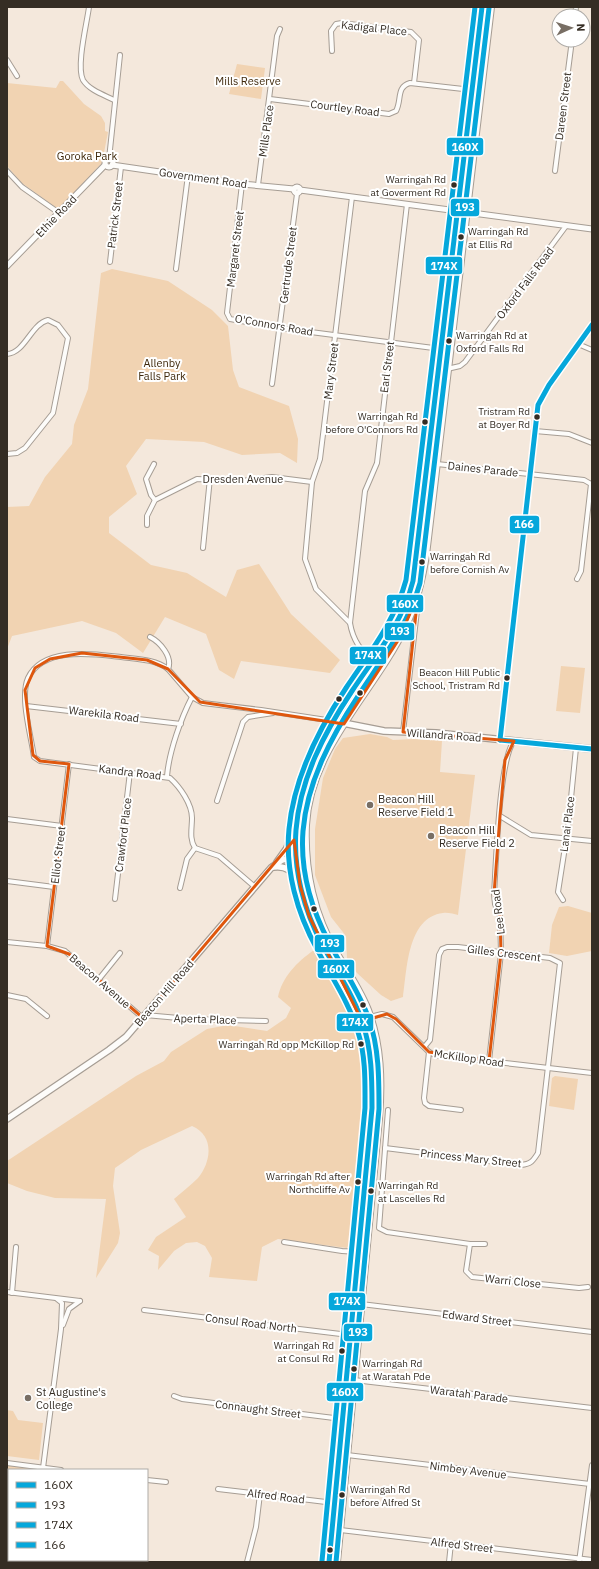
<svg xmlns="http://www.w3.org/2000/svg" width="599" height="1569" font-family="'IBM Plex Sans',sans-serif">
	<rect width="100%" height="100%" fill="#f4e8dc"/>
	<g fill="#f1d3b2">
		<path d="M237,64L265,68L261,99L229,94Z"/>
		<path d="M60,81H63L84,104L101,116L105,123V131L108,132L102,163L58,209L22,183L7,166V83L56,88Z"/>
		<path d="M112,269L168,281L212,310L228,326L233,370L239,387L289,406L298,439L297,463L280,453L242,455L204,442L146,439L126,466L137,494L109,517V533L151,565L187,573L226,597L237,570L259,564L291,614L340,660L330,673L241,661L234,679L219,670L206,634L165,617L143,653L116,633L82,621L12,636L7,649V507L29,506L45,477L72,444L74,425L88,389L101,273Z"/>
		<path d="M561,666L585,668L580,713L556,711Z"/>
		<path d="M370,734L387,737L393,740L414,739L442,741L440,772L475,775L458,915C454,914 447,912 443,913C407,917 407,971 403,997L391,1001L381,995L357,973L347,958L346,936L331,917L315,875V829L323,778L335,749L343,738Z"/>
		<path d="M568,906L592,913V951L567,956L549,953L552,925L559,907Z"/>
		<path d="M314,950L333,977L347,1003L358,1031L367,1077L353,1238L347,1248L278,1239L262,1247L257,1281L209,1277L212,1258L205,1246L197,1242L186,1243L174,1251L158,1270L159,1256L148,1250L156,1237L186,1217L174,1199C182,1192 191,1185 198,1178C212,1161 214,1135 192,1126L141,1150L115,1168L113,1186L120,1233L118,1243L96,1278L106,1199L55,1198L27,1191L7,1183V1161L136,1076L164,1061L171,1052L207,1029L228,1025L267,1031L286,1018L291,1008L278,997C282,977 297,962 314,950Z"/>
		<path d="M555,1076L578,1079L574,1110L549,1106L552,1078Z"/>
		<path d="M7,1410L13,1411L18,1420L43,1423L39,1460L7,1456Z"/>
		<path d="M7,1463L40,1467L43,1470H9V1560H62V1562H7Z"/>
	</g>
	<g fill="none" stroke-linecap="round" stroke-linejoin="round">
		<g stroke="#a69d94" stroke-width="6">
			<g id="minor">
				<path d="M89,7C87,23 76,66 83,80C89,90 104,95 114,100"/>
				<path d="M575,16L576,7"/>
				<path d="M332,51L331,31L336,24L342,23L411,32L419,40L414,83"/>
				<path d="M7,60L17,76"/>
				<path d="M270,99L389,114L396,111C402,100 396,87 410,83L472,90"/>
				<path d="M109,159L120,55"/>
				<path d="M7,171L22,187L59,213"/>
				<path d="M555,171L572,40"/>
				<path d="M242,184L227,313L230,319L280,328L441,349"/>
				<path d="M258,185L277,36L280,29"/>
				<path d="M110,262L121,167"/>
				<path d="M176,269L188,175"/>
				<path d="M578,344L592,350"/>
				<path d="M7,354C25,353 31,324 48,320L58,325L68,338L53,413L25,448L17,453L7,454"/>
				<path d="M447,369L460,366L465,362L566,226"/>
				<path d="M272,384L297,194"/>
				<path d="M535,431L569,434L592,443"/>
				<path d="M154,464L146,479L151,495L155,500"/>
				<path d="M437,464L584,480L591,484L592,483"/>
				<path d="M147,525V516L155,500L197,479L242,481L272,477L312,482"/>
				<path d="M203,548L210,478"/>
				<path d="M577,579L581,571L591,484"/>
				<path d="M350,623L316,589L305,559L312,482L320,459L352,197"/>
				<path d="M150,637C160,642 173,657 168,669L192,697C181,718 169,752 167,776"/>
				<path d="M373,663C361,650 353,641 350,623L365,491L377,463L407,204"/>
				<path d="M168,669C155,659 137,659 121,657C94,654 43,646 28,678C20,696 30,732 33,751L34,757L40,761L170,778C180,787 192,804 192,818C192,828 189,839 195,848"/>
				<path d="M192,697L203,703L261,710L333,721"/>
				<path d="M26,706L181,724"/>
				<path d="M403,732L418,602"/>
				<path d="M500,740L538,405L549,385L592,325"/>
				<path d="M217,801L243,722L248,717L273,713"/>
				<path d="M500,816L531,835L592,841"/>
				<path d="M7,819L62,826"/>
				<path d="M195,848L219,856L255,887"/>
				<path d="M7,881L54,887"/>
				<path d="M180,888L187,859L195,848"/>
				<path d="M115,899L130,772"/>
				<path d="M563,900L558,892L568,828L576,748"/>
				<path d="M7,942L47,946L65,951L143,1018"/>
				<path d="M47,946L69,764"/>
				<path d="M99,979L120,953"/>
				<path d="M7,995L26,999L47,1016"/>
				<path d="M145,1015L190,1019L266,1021"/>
				<path d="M370,1017L382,1014L393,1017L429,1052L435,1055L592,1073"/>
				<path d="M429,1052L424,1098L425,1103L429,1106L461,1110"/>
				<path d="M489,1061L501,953L500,916L495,904L494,894C496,865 499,759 514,741"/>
				<path d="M388,1110L379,1228L387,1232L470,1244H485"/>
				<path d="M385,1148L521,1165C531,1164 533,1161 538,1153L560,963L550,958L458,947H447L442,949L439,955L430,1040L425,1046"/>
				<path d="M284,1242L342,1251L358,1252"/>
				<path d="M470,1244L466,1271L472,1277L579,1288L588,1287"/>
				<path d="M7,1292L80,1301"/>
				<path d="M12,1293L16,1247"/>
				<path d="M361,1304L592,1332"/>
				<path d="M144,1310L349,1335"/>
				<path d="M63,1325L69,1309L80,1301"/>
				<path d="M354,1380L592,1408"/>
				<path d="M174,1396L182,1399L342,1419"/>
				<path d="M347,1455L590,1484"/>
				<path d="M7,1463L61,1470"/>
				<path d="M43,1468L61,1329L62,1303L57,1299"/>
				<path d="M147,1480L166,1482"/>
				<path d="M218,1489L334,1503"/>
				<path d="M332,1529L592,1560"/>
				<path d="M62,1562V1560"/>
				<path d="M247,1562L256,1527L260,1494"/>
				<path d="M449,1562L451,1543"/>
				<path d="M579,1562L592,1465"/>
			</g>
		</g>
		<g stroke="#a69d94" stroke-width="7">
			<g id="tertiary">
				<circle cx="109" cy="163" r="4"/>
				<path d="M112,165L242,184L294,189"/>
				<circle cx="297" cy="190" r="3"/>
				<path d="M300,190L592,229"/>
				<path d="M7,266L105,165"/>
			</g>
		</g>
		<g stroke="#a69d94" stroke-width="8">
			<g id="secondary">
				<path d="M333,721L384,731L436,733L592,749"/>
				<path d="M277,862L287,848L297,818"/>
				<path d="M273,867C287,865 292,871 299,883"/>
				<path d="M7,1119L109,1050L126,1037L271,868L282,860L296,857"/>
			</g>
		</g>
		<g stroke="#a69d94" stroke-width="8">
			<g id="trunk">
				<path d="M329,1562L372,1108C372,1079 373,1049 362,1021C353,995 337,971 323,946C304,911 293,870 296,830C301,770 331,722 364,674C387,641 404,621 413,581L482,7"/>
				<path d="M337,1562L379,1118C382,1081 381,1045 368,1010C360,990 348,972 337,954C314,916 304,870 306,825C310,747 375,692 406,625C417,603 422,580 426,555L491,7"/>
			</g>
		</g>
		<use href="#minor" stroke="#fdfcfa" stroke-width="4"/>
		<use href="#tertiary" stroke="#fdfcfa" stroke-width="5"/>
		<use href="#secondary" stroke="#fdfcfa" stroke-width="5.5"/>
		<use href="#trunk" stroke="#fdfcfa" stroke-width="6"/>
		<g stroke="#fff" stroke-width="8">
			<path id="bus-1" d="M329,1562L372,1108C372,1079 372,1049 362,1021C353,995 337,971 323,946C304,911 293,870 296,830C300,779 324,733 352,691C376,655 402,624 413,581L482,7"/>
		</g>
		<g stroke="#fff" stroke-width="8">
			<path id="bus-2" d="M336,1562L379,1109C379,1078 379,1048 369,1019C359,991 342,968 329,942C311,908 300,870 303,831C307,782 331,737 358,696C382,659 408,626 420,583L489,8"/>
		</g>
		<g stroke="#fff" stroke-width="8">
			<path id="bus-3" d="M322,1561L365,1108C365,1083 366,1057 358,1032C349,1002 331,977 317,949C297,913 285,870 289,829C294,777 318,730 346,688C370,652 395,621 406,580L475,7"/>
		</g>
		<g stroke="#fff" stroke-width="8">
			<g id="bus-4">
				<path d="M500,740L538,405L549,385L592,325"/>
				<path d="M500,740L592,749"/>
			</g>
		</g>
		<use href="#bus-1" stroke="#05a7db" stroke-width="5"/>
		<use href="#bus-2" stroke="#05a7db" stroke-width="5"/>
		<use href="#bus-3" stroke="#05a7db" stroke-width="5"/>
		<use href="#bus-4" stroke="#05a7db" stroke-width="5"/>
	</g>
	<path fill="none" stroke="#df570d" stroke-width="3" stroke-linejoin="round" d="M418,595L403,732L514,741L505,760L500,816L494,894L500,916L501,953L489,1061L429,1052L396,1019L387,1014L362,1021L309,916L300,885L294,840L143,1018L69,954L47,946L69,764L40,761L33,755L25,690L35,668L50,659L82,653L147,660L168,669L200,702L344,724L399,639Z"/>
	<g fill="#352d24" stroke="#fff" stroke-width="1.5">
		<circle cx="454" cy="185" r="3.5"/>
		<circle cx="461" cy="237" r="3.5"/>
		<circle cx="449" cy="341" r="3.5"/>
		<circle cx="537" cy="417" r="3.5"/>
		<circle cx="425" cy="422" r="3.5"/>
		<circle cx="422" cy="562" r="3.5"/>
		<circle cx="507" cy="678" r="3.5"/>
		<circle cx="360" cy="693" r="3.5"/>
		<circle cx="339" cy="699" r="3.5"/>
		<circle cx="314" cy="909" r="3.5"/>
		<circle cx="363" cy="1005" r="3.5"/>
		<circle cx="361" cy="1044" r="3.5"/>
		<circle cx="358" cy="1182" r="3.5"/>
		<circle cx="371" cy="1191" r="3.5"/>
		<circle cx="342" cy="1351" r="3.5"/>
		<circle cx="354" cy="1369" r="3.5"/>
		<circle cx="342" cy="1495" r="3.5"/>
		<circle cx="330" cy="1550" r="3.5"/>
	</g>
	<g fill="#786e64" stroke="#fff" stroke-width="1.5">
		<circle cx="370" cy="805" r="4"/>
		<circle cx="431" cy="836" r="4"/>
		<circle cx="28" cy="1398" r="4"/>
	</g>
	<g text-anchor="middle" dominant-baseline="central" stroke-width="4" stroke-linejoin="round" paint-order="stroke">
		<g font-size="10" fill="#352d24" stroke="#fff" text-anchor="end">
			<text x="446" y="179">Warringah Rd<tspan x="446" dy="13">at Goverment Rd</tspan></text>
			<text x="468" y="231" text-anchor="start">Warringah Rd<tspan x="468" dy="13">at Ellis Rd</tspan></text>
			<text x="456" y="335" text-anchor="start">Warringah Rd at<tspan x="456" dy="13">Oxford Falls Rd</tspan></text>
			<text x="530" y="411">Tristram Rd<tspan x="530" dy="13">at Boyer Rd</tspan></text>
			<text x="418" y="416">Warringah Rd<tspan x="418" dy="13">before O'Connors Rd</tspan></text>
			<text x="430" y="556" text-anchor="start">Warringah Rd<tspan x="430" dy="13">before Cornish Av</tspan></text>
			<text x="500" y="672">Beacon Hill Public<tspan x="500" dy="13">School, Tristram Rd</tspan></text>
			<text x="354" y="1044">Warringah Rd opp McKillop Rd</text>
			<text x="350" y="1176">Warringah Rd after<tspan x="350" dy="13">Northcliffe Av</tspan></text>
			<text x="378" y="1185" text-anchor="start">Warringah Rd<tspan x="378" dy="13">at Lascelles Rd</tspan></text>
			<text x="334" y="1345">Warringah Rd<tspan x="334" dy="13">at Consul Rd</tspan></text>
			<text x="362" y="1363" text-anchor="start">Warringah Rd<tspan x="362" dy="13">at Waratah Pde</tspan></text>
			<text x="350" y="1489" text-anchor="start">Warringah Rd<tspan x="350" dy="13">before Alfred St</tspan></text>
		</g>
		<g font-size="11" fill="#352d24" stroke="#fff">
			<text transform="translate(374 28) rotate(6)">Kadigal Place</text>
			<text transform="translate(563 106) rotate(-83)">Dareen Street</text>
			<text transform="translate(345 108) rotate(7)">Courtley Road</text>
			<text transform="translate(266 131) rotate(-82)">Mills Place</text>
			<text transform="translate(203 178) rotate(8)">Government Road</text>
			<text transform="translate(115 215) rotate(-83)">Patrick Street</text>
			<text transform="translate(56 216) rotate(-46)">Ethie Road</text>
			<text transform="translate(235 249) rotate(-83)">Margaret Street</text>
			<text transform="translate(288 265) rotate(-83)">Gertrude Street</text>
			<text transform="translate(525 283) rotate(-53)">Oxford Falls Road</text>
			<text transform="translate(274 325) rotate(10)">O'Connors Road</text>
			<text transform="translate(387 367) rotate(-83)">Earl Street</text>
			<text transform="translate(331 371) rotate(-83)">Mary Street</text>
			<text transform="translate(483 469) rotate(6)">Daines Parade</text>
			<text x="243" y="479">Dresden Avenue</text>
			<text transform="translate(104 714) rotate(7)">Warekila Road</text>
			<text transform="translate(444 735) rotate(4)">Willandra Road</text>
			<text transform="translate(130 772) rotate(7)">Kandra Road</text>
			<text transform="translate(567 824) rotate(-83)">Lanai Place</text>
			<text transform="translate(123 835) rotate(-83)">Crawford Place</text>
			<text transform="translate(58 855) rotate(-83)">Elliot Street</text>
			<text transform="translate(498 912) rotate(-97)">Lee Road</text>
			<text transform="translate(504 953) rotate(7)">Gilles Crescent</text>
			<text transform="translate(100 981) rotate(41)">Beacon Avenue</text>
			<text transform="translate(164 993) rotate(-49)">Beacon Hill Road</text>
			<text transform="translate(205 1019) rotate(2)">Aperta Place</text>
			<text transform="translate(469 1058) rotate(8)">McKillop Road</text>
			<text transform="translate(471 1158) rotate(6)">Princess Mary Street</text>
			<text transform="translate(513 1281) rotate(6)">Warri Close</text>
			<text transform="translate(477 1318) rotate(7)">Edward Street</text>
			<text transform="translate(251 1323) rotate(7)">Consul Road North</text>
			<text transform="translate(469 1394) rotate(7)">Waratah Parade</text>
			<text transform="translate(258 1409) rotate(7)">Connaught Street</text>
			<text transform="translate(468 1470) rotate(7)">Nimbey Avenue</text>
			<text transform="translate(276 1496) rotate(7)">Alfred Road</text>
			<text transform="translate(462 1545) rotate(7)">Alfred Street</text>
		</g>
		<g font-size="11" fill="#3f290c" stroke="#fff">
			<text x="248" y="81">Mills Reserve</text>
			<text x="87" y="156">Goroka Park</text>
			<text x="162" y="363">Allenby<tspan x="162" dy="13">Falls Park</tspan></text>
		</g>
		<g font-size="11" fill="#352d24" stroke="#fff" text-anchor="start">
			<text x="378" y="799">Beacon Hill<tspan x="378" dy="13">Reserve Field 1</tspan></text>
			<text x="439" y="830">Beacon Hill<tspan x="439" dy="13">Reserve Field 2</tspan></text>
			<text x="36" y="1392">St Augustine's<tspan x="36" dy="13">College</tspan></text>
		</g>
	</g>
	<g stroke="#fff" stroke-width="1.5">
		<rect x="446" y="137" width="38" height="19" rx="4" fill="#05a7db"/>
		<rect x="450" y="198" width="30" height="19" rx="4" fill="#05a7db"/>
		<rect x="425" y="256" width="38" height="19" rx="4" fill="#05a7db"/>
		<rect x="509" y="515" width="31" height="19" rx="4" fill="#05a7db"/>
		<rect x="386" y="594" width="38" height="19" rx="4" fill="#05a7db"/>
		<rect x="384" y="622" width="31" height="19" rx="4" fill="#05a7db"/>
		<rect x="349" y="646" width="38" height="19" rx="4" fill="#05a7db"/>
		<rect x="314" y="934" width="31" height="19" rx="4" fill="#05a7db"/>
		<rect x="317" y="959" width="38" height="20" rx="4" fill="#05a7db"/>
		<rect x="336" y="1013" width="38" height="19" rx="4" fill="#05a7db"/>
		<rect x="328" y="1292" width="38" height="19" rx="4" fill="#05a7db"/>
		<rect x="343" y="1323" width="30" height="19" rx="4" fill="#05a7db"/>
		<rect x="326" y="1382" width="38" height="20" rx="4" fill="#05a7db"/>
	</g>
	<g font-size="11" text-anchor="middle" font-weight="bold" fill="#fff">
		<text x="465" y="151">160X</text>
		<text x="465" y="211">193</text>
		<text x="444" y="270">174X</text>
		<text x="524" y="528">166</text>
		<text x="405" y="608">160X</text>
		<text x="400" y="635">193</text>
		<text x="368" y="659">174X</text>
		<text x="330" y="947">193</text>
		<text x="336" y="973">160X</text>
		<text x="355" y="1026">174X</text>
		<text x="347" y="1305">174X</text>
		<text x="358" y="1336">193</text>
		<text x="345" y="1396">160X</text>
	</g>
	<rect width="599" height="1569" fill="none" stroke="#352d24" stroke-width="16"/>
	<rect x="8" y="1469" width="140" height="92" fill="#ffffff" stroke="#aeaba7"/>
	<rect x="16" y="1482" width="20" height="6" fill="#05a7db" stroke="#aeaba7"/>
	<text x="44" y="1489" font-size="12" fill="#352d24">160X</text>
	<rect x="16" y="1502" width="20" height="6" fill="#05a7db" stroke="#aeaba7"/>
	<text x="44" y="1509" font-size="12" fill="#352d24">193</text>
	<rect x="16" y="1522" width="20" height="6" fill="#05a7db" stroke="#aeaba7"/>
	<text x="44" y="1529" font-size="12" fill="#352d24">174X</text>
	<rect x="16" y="1542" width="20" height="6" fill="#05a7db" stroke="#aeaba7"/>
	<text x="44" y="1549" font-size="12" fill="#352d24">166</text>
	<g transform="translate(571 28) rotate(87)"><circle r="19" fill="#ffffff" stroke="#aeaba7"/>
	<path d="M0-3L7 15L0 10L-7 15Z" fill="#786e64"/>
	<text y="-6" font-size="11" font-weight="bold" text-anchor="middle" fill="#352d24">N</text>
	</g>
</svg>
